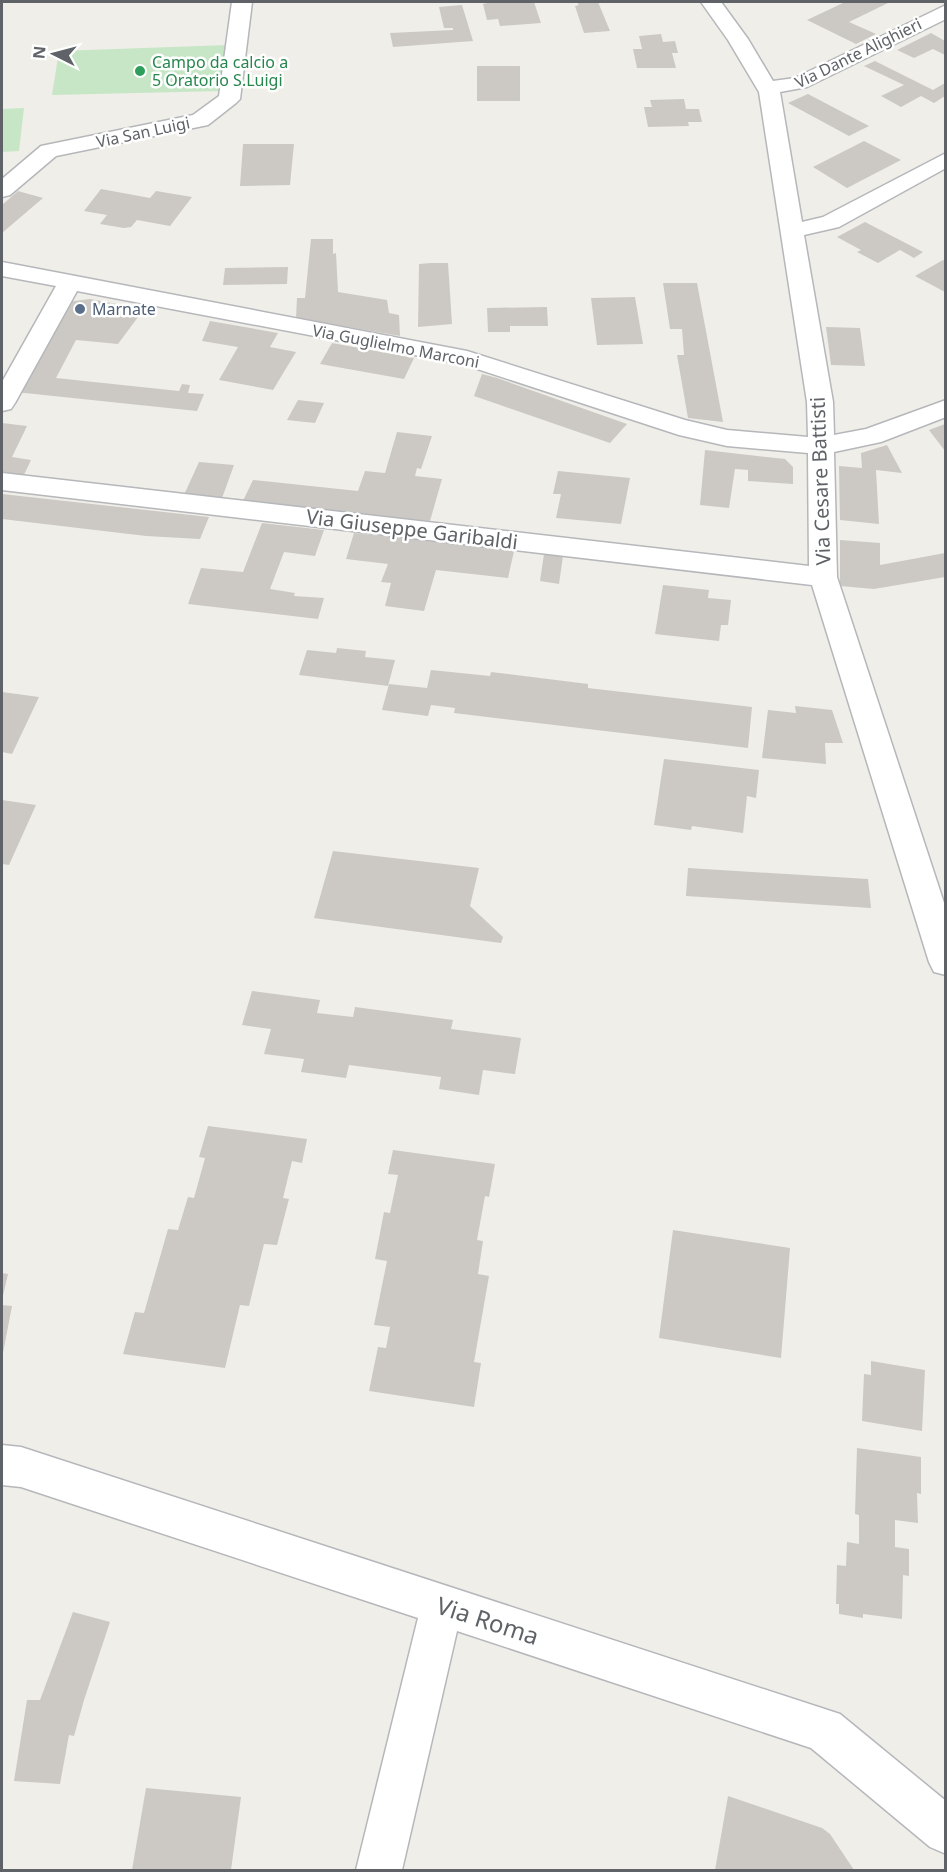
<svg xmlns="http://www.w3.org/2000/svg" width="947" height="1872" font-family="'Noto Sans',sans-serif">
	<rect width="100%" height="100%" fill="#f0eee8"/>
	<g fill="#c6e6c6">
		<path d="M228,45L221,91L52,95L59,51Z"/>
		<path d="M24,108L19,151L2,152V109Z"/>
	</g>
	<g fill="#ccc9c4">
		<path d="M492,2H534L541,23L500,26L498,19L487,20L483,4Z"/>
		<path d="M577,2H598L610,31L584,33L575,6L579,5Z"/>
		<path d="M845,2H890L849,22L876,34L856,44L807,20Z"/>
		<path d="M462,5L473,41L393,47L390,33L453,30V28H444L439,7Z"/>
		<path d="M931,33L945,41V55L933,49L914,58L897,50Z"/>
		<path d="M661,34L663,42L675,41L678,53H672L676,68H637L633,49H642L639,36Z"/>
		<path d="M875,61L933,90L945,83V96L934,103L921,96L901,107L881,96L904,85L864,66Z"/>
		<rect x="477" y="66" width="43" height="35"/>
		<path d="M808,94L848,115L869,126L849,136L788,103Z"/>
		<path d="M684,99L686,109H699L702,122H688L689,126L648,127L644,107H652L650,100Z"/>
		<path d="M864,141L901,160L847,188L813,167Z"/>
		<path d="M243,144H294L290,185L240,186Z"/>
		<path d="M101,189L150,198L156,191L192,197L170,226L137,220L131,227L124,228L100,224L107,215L84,211Z"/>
		<path d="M18,191L43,198L2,233V205Z"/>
		<path d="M865,222L923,252L914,258L900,250L878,263L857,252L861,250L837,237Z"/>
		<path d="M311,239H333V254L336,253L338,292L387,300L389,313L399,315L400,336L296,318L297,298H305Z"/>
		<path d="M943,260L945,261V292L915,276Z"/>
		<path d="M431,263H448L452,324L418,327L419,264Z"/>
		<path d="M288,267L287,284L223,285L225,268Z"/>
		<path d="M663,283H697L723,422L688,418L677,355H684L682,329H670Z"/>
		<path d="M635,297L643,344L597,345L591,298Z"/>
		<path d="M90,299L144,309L118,344L76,340L56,378L179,391L182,384L190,385L188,393L204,394L197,411L15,392L59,309L74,301Z"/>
		<path d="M547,307L548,326H510V332H488L487,308Z"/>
		<path d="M210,321L278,333L270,347L296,352L273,390L219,380L238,347L202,341Z"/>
		<path d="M826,327L860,328L865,366L831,365Z"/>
		<path d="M332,343L414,358L404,379L320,364Z"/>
		<path d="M482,374L497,378L627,424L610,443L503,406L474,396Z"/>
		<path d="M298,400L324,403L315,423L287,420Z"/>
		<path d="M2,423L27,426L12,457L31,460L21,481L2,479Z"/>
		<path d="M945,424V451L929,430Z"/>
		<path d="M397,432L432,436L421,469L417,468L415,476L442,479L430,521L242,503L253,480L358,491L365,471L385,473Z"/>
		<path d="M887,445L902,473L876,470L879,524L840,520L839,466L862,468L861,453Z"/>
		<path d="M705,450L785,459L793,467V484L748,481V470L735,469L729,508L700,505Z"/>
		<path d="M199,462L234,465L221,501L183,497Z"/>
		<path d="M558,471L630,478L621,524L556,518L561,494H553Z"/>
		<path d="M2,494L209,517L200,539L146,536L2,519Z"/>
		<path d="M262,523L324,530L315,556L284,552L270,589L295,593L294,596L324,598L318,619L188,604L201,568L243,572Z"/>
		<path d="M354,533L418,540L514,551L508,578L436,570L424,611L385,606L391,583L381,582L388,564L346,559Z"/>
		<path d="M840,540L880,543V565L945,553V577L874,589L840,586Z"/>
		<path d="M544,554L563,556L559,584L540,581Z"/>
		<path d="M663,585L709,590L708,598L731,600L728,625H721L719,641L655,634Z"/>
		<path d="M337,648L366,651L365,657L395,660L388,686L299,675L307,650L336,653Z"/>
		<path d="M431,670L490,676L491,672L588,684V688L752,707L748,748L454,713L455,708L431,705L428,716L382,710L389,684L427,688Z"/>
		<path d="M2,692L39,697L12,754L2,752Z"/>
		<path d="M795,706L832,710L843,743H825L826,764L762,758L768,710L796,713Z"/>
		<path d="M664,759L759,770L756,798L747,796L743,833L692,826L691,830L654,825Z"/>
		<path d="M2,800L36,805L9,865L2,864Z"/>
		<path d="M333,851L479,868L470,906L503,937L501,943L314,918Z"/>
		<path d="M688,868L868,879L871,908L686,896Z"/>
		<path d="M252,991L320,1000L317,1013L353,1017L355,1007L453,1020L451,1029L521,1038L515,1074L483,1070L479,1095L439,1089L441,1077L349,1065L346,1078L301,1072L304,1059L264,1054L271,1029L242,1025Z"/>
		<path d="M208,1126L307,1139L302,1163L292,1161L283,1198L289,1199L277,1245L264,1244L249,1306L240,1305L225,1368L123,1354L135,1312L144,1313L168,1229L178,1230L188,1197L194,1198L205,1158L199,1157Z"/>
		<path d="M393,1150L495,1164L489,1197L485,1196L477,1240L483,1241L478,1274L489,1276L474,1362L481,1363L474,1407L369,1391L378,1347L386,1348L390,1327L374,1325L387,1261L375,1259L384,1212L390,1213L398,1175L388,1174Z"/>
		<path d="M673,1230L790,1248L781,1358L659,1338Z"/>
		<path d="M2,1273L8,1274L2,1300Z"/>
		<path d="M2,1305L12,1306L3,1353H2Z"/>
		<path d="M871,1361L925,1370L922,1431L862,1421L864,1374L871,1375Z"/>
		<path d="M857,1448L921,1457V1494L917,1493L918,1523L895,1520V1547L909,1549V1576L903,1575L902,1619L863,1614V1618L839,1614V1604H836L837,1565L846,1566L847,1542L859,1544V1515L855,1514Z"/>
		<path d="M73,1612L110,1622L84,1700L74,1736L69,1735L60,1784L14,1781L27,1700H40Z"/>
		<path d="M146,1788L241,1797L231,1870H132Z"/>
		<path d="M728,1796L822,1828L830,1834L854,1870H715Z"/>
	</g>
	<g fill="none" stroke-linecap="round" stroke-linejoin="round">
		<g stroke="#b5b7bb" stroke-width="3">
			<g id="minor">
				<path d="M232,2H252L240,99L236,103L208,125L56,156L10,195L2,197V179L41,146L193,115L219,96Z"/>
				<path d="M701,2H721L748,39L773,81L795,78L946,5V19L807,87L780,92L802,222L823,217L946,153V168L839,227L804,235L833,402L834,435L866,429L946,400V417L881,442L834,452L837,577L946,909V975L934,972L929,962L812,585L2,490V473L809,566L808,453L727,446L679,435L462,364L77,291L15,403L11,409L2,411V382L56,286L2,276V262L467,351L685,420L727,430L808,437L807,402L759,92L728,40Z"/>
				<path d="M2,1445L21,1447L840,1714L946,1801V1854L930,1847L811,1748L457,1631L402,1870H356L418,1618L21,1487L2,1485Z"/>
			</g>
		</g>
		<use href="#minor" fill="#fff" fill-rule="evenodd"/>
	</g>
	<circle fill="#2e9e5b" stroke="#fff" stroke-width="2" cx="140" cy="71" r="6"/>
	<circle fill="#5c6f8a" stroke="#fff" stroke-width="2" cx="80" cy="309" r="6"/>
	<g text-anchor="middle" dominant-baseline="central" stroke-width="5" stroke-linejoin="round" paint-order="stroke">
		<g font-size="16" fill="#5f6267" stroke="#fff">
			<text transform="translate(858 53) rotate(-26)">Via Dante Alighieri</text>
			<text transform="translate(143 132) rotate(-12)">Via San Luigi</text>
			<text transform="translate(396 346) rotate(11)">Via Guglielmo Marconi</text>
		</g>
		<g font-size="16" fill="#27864d" stroke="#fff" text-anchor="start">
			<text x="152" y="62">Campo da calcio a<tspan x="152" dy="18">5 Oratorio S.Luigi</tspan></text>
		</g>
		<g font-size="16" fill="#4e5e75" stroke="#fff" text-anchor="start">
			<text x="92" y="309">Marnate</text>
		</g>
		<g font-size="20" fill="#5f6267" stroke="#fff">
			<text transform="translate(820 481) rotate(-92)">Via Cesare Battisti</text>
			<text transform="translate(412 529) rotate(7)">Via Giuseppe Garibaldi</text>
		</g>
		<g font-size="24" fill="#5f6267" stroke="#fff">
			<text transform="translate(488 1620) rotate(18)">Via Roma</text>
		</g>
	</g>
	<rect width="947" height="1872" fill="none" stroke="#5f6267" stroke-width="6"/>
	<g transform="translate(54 54) rotate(276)" stroke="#ffffff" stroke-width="4.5" paint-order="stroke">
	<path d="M0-4.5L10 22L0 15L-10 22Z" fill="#5f6267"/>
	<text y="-9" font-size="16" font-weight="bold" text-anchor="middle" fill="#5f6267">N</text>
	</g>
</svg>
